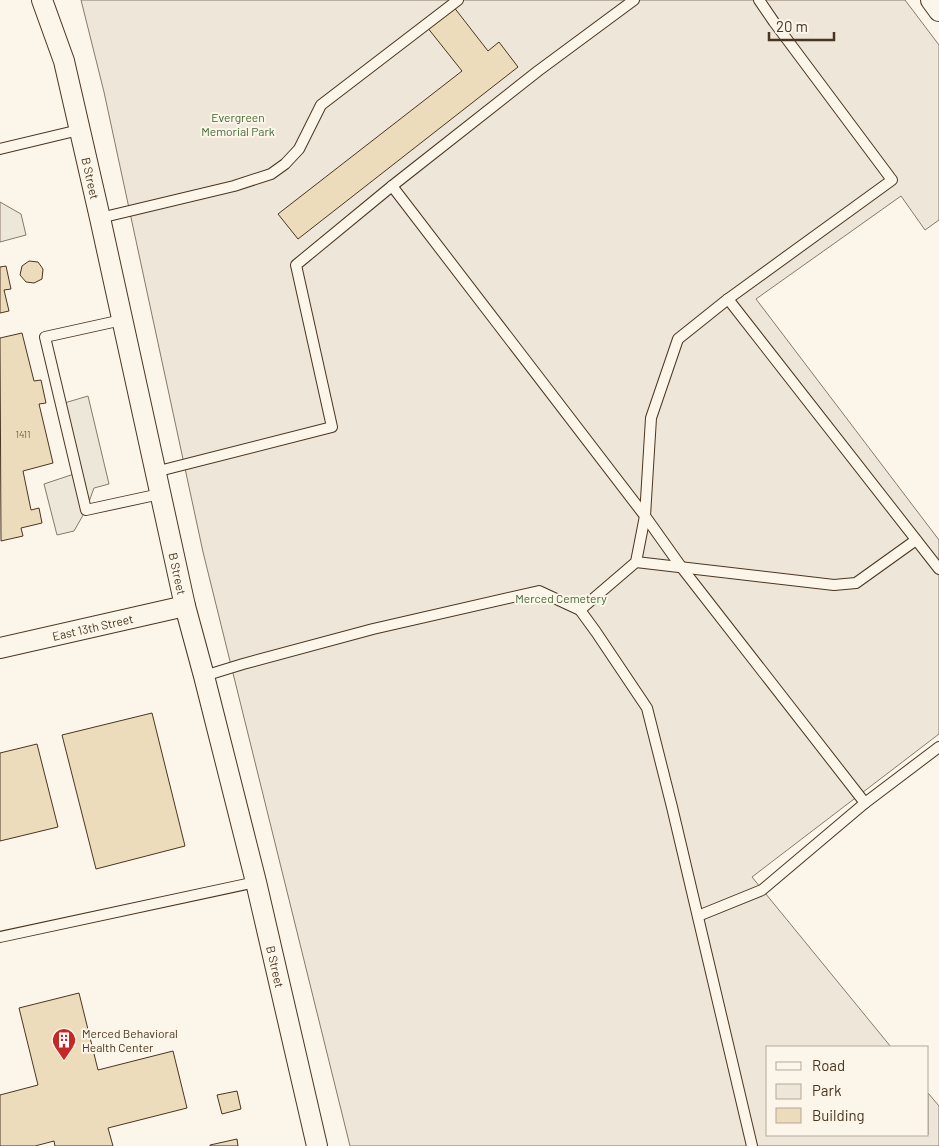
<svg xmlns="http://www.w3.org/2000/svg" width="939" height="1146" font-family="Barlow,sans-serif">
	<rect width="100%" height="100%" fill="#fbf6e9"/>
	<path fill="#ede6d9" stroke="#887966" d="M81,0H905L939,45V220L925,230L901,196L756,299L939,540V734L752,877L891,1047H768V1135H928V1093L939,1106V1146H350L203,552L104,92Z"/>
	<g fill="#ede7d9" stroke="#887966">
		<path d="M0,202L21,214L26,235L0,242Z"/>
		<path d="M88,396L109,484L94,488L86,510L74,531L57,535L44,484L77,473L61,404Z"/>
	</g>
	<g fill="#ecdcbc" stroke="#4a3520">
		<path d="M453,6L488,51L499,42L518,67L298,239L278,214L462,71L427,27Z"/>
		<path d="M29,261L38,262L43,269L42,279L34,283L26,282L20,275L22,266Z"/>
		<path d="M6,266L11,289L4,290L9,311L0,313V267Z"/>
		<path d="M22,333L34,381L41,380L46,403L39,404L53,463L23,471L31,510L39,508L42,523L21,528L23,536L1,541L0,338Z"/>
		<path d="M152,713L185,846L96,869L62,735Z"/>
		<path d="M37,744L58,827L0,841V753Z"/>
		<path d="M79,993L98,1070L173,1051L187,1108L108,1128L113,1146H55L54,1141L35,1146H0V1095L38,1085L19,1008Z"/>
		<path d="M237,1091L241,1109L222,1114L217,1095Z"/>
		<path d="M237,1139L238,1146H210V1145Z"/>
	</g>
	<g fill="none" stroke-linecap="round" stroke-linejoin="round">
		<g stroke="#4a3520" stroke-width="12">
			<g id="service">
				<path d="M759,0L774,22L892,180L728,299L678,339L651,418L645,516L682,568L865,803L939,747"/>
				<path d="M0,149L79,130"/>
				<path d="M392,186L645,516L636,562L580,610"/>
				<path d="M100,218L234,186L271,174L285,164L299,149L321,105L458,0"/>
				<path d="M728,299L939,569"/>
				<path d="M122,320L45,337L86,510L160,494"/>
				<path d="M155,472L332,427L296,265L392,186L538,71L634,0"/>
				<path d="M636,562L834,585L856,583L916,540"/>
				<path d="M204,676L243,664L373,629L539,591L580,610L596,632L647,708L672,807L752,1146"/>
				<path d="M698,916L762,890L865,803"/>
				<path d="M0,937L256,882"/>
			</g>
		</g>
		<g stroke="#4a3520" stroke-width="22">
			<g id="minor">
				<path id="s1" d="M42,0L64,61L100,218L185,606L204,676L256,882L317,1146"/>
				<path d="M931,0L939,11"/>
				<path id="s2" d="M0,648L185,606"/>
			</g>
		</g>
		<use href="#service" stroke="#fbf6e9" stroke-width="10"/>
		<use href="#minor" stroke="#fbf6e9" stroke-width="20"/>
	</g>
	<defs>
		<g id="building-pin" transform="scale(1.25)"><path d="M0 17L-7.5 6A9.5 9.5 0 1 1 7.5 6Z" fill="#c62828" stroke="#fbf6e9"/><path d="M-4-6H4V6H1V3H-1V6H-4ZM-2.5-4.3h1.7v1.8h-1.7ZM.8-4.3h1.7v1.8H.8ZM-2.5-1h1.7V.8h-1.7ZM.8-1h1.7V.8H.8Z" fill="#fff"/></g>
	</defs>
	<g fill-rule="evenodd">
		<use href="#building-pin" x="64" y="1040"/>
	</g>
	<g text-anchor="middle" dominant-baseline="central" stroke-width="4" stroke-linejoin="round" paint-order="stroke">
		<g font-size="10" fill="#725f47">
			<text x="23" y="434">1411</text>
		</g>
		<g font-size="12" fill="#436837" stroke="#fbf6e9">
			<text x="238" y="117">Evergreen<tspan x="238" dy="14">Memorial Park</tspan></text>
			<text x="561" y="598">Merced Cemetery</text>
		</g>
		<g font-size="12" fill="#4a3520" stroke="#fbf6e9">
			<text stroke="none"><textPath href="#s1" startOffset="185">B Street</textPath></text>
			<text stroke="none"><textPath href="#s1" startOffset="590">B Street</textPath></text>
			<text stroke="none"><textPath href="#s2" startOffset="95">East 13th Street</textPath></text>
			<text stroke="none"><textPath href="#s1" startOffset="995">B Street</textPath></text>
		</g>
		<g font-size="12" fill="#4a3520" stroke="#fbf6e9" text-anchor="start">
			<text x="82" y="1033">Merced Behavioral<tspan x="82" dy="14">Health Center</tspan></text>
		</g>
	</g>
	<rect x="766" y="1046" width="162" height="90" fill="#fbf6e9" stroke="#b4a999"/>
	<rect x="776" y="1062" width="25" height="8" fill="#fbf6e9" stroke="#b4a999"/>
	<text x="812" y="1071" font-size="15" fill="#4a3520">Road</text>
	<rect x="776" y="1084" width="25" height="15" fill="#ede6d9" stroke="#b4a999"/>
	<text x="812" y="1096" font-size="15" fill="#4a3520">Park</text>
	<rect x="776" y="1108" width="25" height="15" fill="#ecdcbc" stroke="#b4a999"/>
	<text x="812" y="1121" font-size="15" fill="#4a3520">Building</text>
	<path d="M769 32v8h65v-8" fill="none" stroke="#4a3520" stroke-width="2.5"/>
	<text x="776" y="32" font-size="15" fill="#4a3520" stroke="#fbf6e9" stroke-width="4" paint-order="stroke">20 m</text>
</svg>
